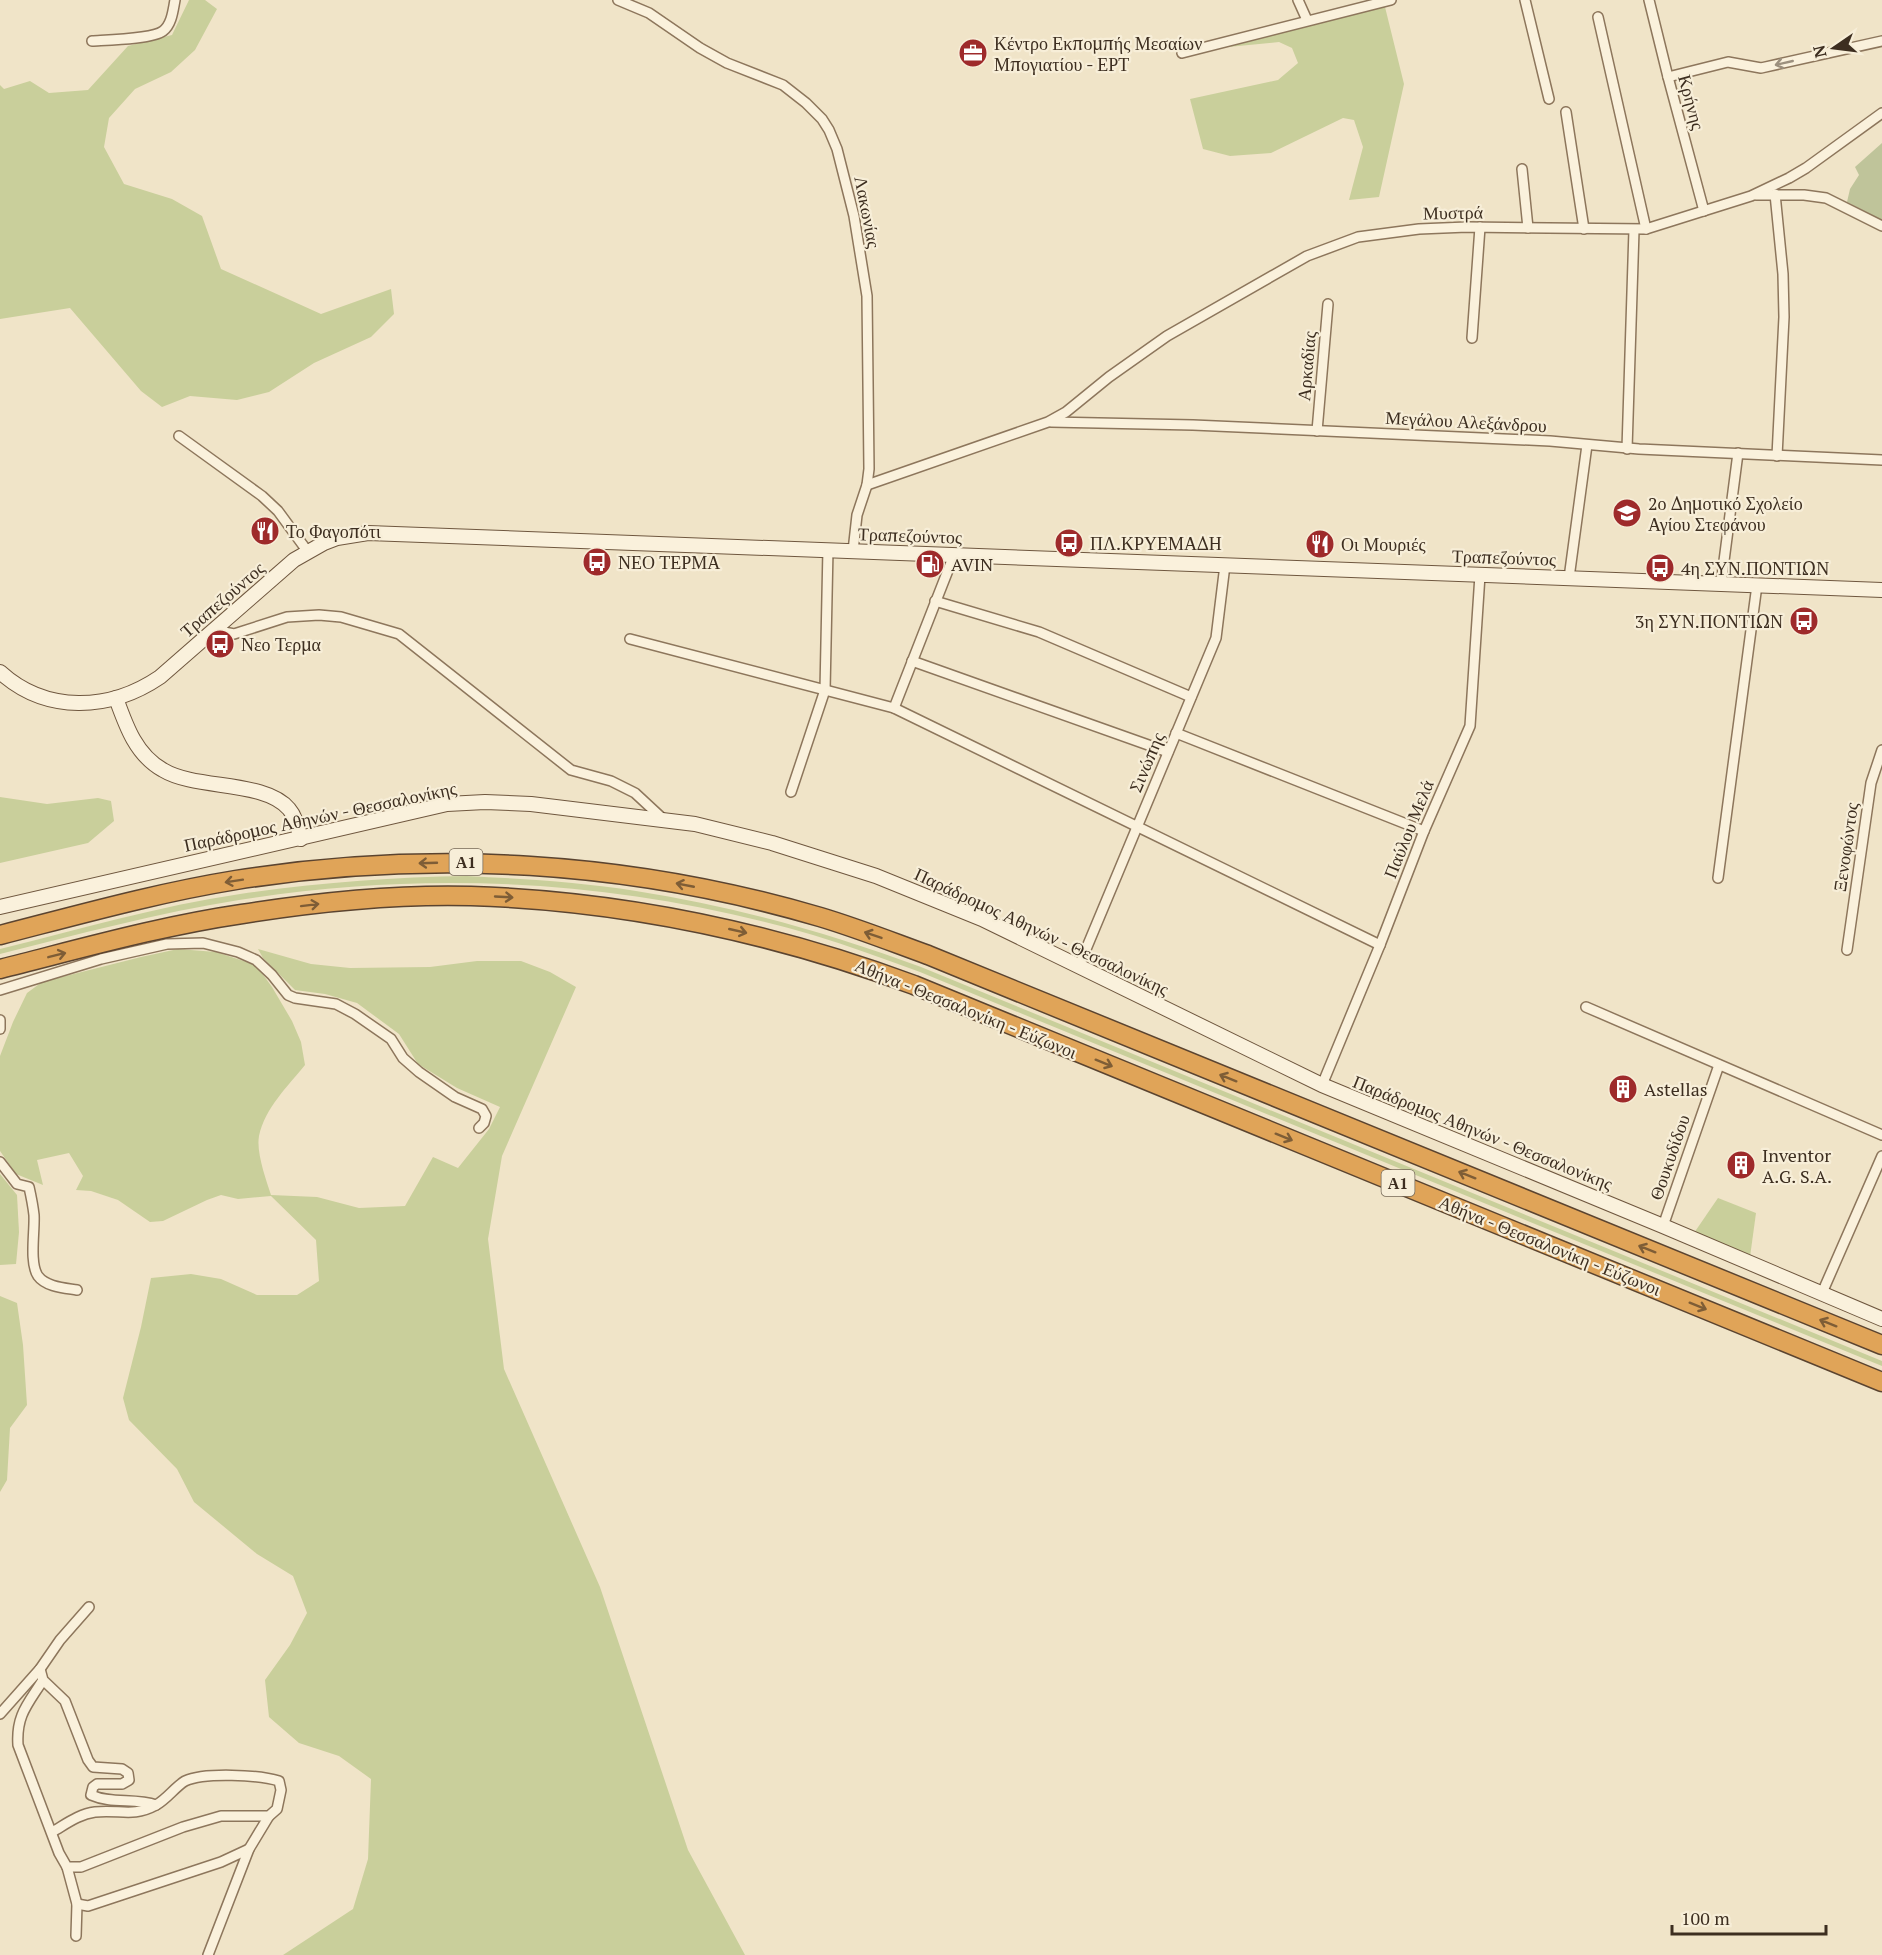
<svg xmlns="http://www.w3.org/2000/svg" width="1882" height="1955" font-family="'PT Serif',serif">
	<rect width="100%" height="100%" fill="#f0e4c8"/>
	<g fill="#c9cf9b">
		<path d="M189,0H205L217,9L195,50L171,72L135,89L109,118L104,147L124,184L172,199L202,216L221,269L321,314L391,289L394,314L371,337L314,363L269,392L237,400L190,396L162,407L141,391L70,308L0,319V85L4,89L30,81L49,93L88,90L128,46L172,35Z"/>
		<path d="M1385,7L1404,84L1379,197L1349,200L1363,147L1354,120L1343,118L1271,153L1230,156L1203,149L1190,99L1278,80L1298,63L1292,48L1279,42L1228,47L1310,24Z"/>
		<path d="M0,797L47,804L98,798L111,801L114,821L88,843L0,863Z"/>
		<path d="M467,876C524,879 580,882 636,891C734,906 829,933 921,967L1882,1361V1366L920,972C884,959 849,946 813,935C624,880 432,869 239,900C158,913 79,934 0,954V949C80,929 159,906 240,894C315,883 391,877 467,876Z"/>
		<path d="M178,949L216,952L256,965L272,987L292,1021L301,1042L305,1065C288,1086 265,1108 259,1136C256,1152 266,1180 271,1195L317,1197L359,1208L405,1206L433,1157L458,1168L489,1129L500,1107L457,1088L418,1064L399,1034L357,1003L325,994L295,990L263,958L258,949L311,964L350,968L430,967L477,961H521L550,972L576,987L502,1156L488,1239L504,1369L600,1587L688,1850L745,1955H283L353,1909L368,1859L371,1779L339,1756L299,1743L269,1717L265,1680L290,1645L307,1613L293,1576L257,1554L194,1502L177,1469L129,1420L123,1398L141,1327L151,1278L191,1274L221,1279L257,1295H297L319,1281L316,1240L271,1196L238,1199L221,1195L207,1200L163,1221L150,1222L118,1200L91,1191L76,1190L83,1176L69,1153L37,1160L43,1185L16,1174L0,1151V1056L13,1022L27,993L42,982L141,957Z"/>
		<path d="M0,1174L17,1195L19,1232L16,1264L0,1265Z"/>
		<path d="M1718,1198L1756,1213L1750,1257L1694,1233Z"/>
		<path d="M0,1296L17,1303L23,1345L27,1405L10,1428L7,1480L0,1492Z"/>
	</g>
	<path fill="#bfc49a" d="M1882,143V220L1847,202L1850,189L1859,175L1855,167Z"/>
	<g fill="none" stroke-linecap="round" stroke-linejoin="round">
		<g stroke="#8d765c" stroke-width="12">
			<g id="street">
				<path d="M618,0L649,13L700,48L727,63L783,85L806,103L822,119L829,130L837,149L854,216L867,296L869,469L867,485L857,515L853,551"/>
				<path d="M1298,0L1307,20"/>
				<path d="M1525,0L1549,99"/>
				<path d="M1649,0L1668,77L1704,211"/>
				<path d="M1598,17L1646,229"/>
				<path d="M92,41C107,40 153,39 163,31C172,24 173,10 175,0"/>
				<path d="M1182,53L1391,0"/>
				<path d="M1668,77L1728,62L1761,68L1882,41"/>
				<path d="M1566,112L1584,229"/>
				<path d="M1522,169L1528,228"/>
				<path d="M1775,194L1783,274L1784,317L1777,456"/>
				<path d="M1756,195H1804L1826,198L1882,226"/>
				<path d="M1472,338L1480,227"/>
				<path d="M1051,422L1193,425L1550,441L1639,449L1882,460"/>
				<path d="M1317,431L1328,304"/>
				<path d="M179,436L262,496L278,511L308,552"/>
				<path d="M1627,449L1634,230"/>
				<path d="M867,485L1048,422L1066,412L1109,377L1167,336L1307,256L1358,237L1419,229L1467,227L1646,229L1751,196L1789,178L1806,168L1882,113"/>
				<path d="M1569,578L1587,445"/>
				<path d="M1721,584L1738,453"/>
				<path d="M935,601L1039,632L1191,697"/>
				<path d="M217,627L224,632L234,634L287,617L319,615L341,617L399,634L571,770L611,781L635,793L663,819"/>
				<path d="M630,639L894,708L1380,945"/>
				<path d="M912,661L1168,752"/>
				<path d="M894,708L954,555"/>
				<path d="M1176,733L1424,831"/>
				<path d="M791,792L825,690L828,549"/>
				<path d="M1718,878L1757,585"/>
				<path d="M1847,950L1871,783L1882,750"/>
				<path d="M1079,966L1216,638L1225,565"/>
				<path d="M0,990L101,959L167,944L203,943L238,952L256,960L272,975L288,995L295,998L336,1004L355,1014L391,1039L403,1058L419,1072L455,1097L482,1109L486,1116L484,1123L479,1128"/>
				<path d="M1586,1007L1882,1135"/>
				<path d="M0,1020V1029"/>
				<path d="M1322,1085L1380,945L1424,831L1470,726L1480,575"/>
				<path d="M0,1162L17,1184L29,1187C31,1196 33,1206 34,1215C35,1231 29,1263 38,1276C46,1287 65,1288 77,1290"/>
				<path d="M1663,1226L1719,1065"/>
				<path d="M1822,1293L1882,1156"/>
				<path d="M40,1669L43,1680C28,1704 16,1715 18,1745L59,1853L67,1867H81L183,1827L221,1816H269L277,1809L281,1790L279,1781C259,1775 205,1772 185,1781C175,1787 167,1799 156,1805C135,1798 111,1804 91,1795L93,1787L97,1784H122L129,1780L128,1773L122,1769L93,1767L88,1760L65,1701L43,1680"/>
				<path d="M0,1714L40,1669L60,1640L89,1607"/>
				<path d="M52,1832C66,1824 79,1814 95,1812C120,1809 132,1818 156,1805"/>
				<path d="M67,1867L77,1904L76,1936"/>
				<path d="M77,1904L88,1906L221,1862L249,1849"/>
				<path d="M208,1955L249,1849L269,1816"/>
			</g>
		</g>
		<g stroke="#6f573f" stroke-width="16">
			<g id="secondary">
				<path d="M0,672C46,714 110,711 160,677L294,560L324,543L337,538L368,533L1882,590"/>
				<path d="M116,698C126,726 136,755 163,770C196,790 265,780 289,809C296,817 298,829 301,839"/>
				<path d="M0,907L447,804L485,802L531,804L695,824L772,843L876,876L982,919L1322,1085L1663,1226L1882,1319"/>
			</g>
		</g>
		<g stroke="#5b4430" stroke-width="21">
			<g id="highway">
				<path d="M0,935C78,915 156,893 236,880C432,849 630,861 820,917C857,928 892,942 928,955L1882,1345"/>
				<path d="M0,969C80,949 160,926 242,914C317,902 395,894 471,896C623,901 771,932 914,985L1882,1382"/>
			</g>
		</g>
		<use href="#street" stroke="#faf1dc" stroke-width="9"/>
		<use href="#secondary" stroke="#faf1dc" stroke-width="14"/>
		<use href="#highway" stroke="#e0a458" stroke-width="18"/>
	</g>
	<defs><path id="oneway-shaft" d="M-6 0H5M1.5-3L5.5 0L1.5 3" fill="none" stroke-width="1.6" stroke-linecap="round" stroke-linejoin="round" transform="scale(1.5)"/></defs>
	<use stroke="#9c907e" href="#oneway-shaft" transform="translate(1784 63) rotate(167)"/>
	<g stroke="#7e5d36">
		<use href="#oneway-shaft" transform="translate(428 863) rotate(178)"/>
		<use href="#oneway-shaft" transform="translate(234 881) rotate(171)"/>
		<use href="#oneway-shaft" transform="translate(685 885) rotate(-169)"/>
		<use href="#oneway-shaft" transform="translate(504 897) rotate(3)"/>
		<use href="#oneway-shaft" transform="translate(310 905) rotate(-7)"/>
		<use href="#oneway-shaft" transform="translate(738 931) rotate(13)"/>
		<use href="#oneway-shaft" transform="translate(873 935) rotate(-161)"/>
		<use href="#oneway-shaft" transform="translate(57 955) rotate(-14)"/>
		<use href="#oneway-shaft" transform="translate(1104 1063) rotate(22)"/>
		<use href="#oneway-shaft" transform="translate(1228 1078) rotate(-158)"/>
		<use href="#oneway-shaft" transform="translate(1284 1137) rotate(22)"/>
		<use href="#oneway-shaft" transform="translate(1467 1175) rotate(-158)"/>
		<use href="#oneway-shaft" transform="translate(1647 1249) rotate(-158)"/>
		<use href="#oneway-shaft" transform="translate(1698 1306) rotate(22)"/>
		<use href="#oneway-shaft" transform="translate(1828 1323) rotate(-158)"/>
	</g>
	<defs>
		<g id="office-disc" transform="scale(1.5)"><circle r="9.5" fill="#9e2a2b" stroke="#f7eed8"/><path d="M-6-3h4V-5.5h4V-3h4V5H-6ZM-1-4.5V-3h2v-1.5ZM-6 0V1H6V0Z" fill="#fff"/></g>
		<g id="school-disc" transform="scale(1.5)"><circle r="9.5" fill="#9e2a2b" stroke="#f7eed8"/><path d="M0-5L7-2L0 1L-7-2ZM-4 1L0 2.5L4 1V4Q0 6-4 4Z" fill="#fff"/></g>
		<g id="restaurant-disc" transform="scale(1.5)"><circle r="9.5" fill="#9e2a2b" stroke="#f7eed8"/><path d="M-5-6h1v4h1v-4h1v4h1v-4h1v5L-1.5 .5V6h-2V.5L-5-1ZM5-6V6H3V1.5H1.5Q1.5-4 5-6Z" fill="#fff"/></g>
		<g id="bus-disc" transform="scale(1.5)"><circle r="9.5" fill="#9e2a2b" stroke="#f7eed8"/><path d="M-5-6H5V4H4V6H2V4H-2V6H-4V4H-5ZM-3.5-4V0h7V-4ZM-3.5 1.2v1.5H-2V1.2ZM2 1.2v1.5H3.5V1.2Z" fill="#fff"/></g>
		<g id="fuel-disc" transform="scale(1.5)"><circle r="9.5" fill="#9e2a2b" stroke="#f7eed8"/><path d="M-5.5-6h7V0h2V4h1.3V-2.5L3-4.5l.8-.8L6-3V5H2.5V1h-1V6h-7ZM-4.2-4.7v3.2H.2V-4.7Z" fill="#fff"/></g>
		<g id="building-disc" transform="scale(1.5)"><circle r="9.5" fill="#9e2a2b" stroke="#f7eed8"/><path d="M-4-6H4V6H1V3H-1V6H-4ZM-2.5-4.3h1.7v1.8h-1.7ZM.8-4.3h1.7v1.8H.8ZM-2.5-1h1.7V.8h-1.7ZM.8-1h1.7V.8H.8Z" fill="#fff"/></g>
	</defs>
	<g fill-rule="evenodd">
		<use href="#office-disc" x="973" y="53"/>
		<use href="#school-disc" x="1627" y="513"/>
		<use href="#restaurant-disc" x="265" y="531"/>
		<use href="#bus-disc" x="1069" y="543"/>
		<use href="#restaurant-disc" x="1320" y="544"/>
		<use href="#bus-disc" x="597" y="562"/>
		<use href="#fuel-disc" x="930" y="564"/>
		<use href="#bus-disc" x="1660" y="568"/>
		<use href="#bus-disc" x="1804" y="621"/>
		<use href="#bus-disc" x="220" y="644"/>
		<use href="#building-disc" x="1623" y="1089"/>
		<use href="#building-disc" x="1741" y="1165"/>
	</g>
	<g text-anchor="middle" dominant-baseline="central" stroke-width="4.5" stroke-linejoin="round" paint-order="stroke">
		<g fill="#f7eed8" stroke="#756857" stroke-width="1.5">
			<rect x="449.5" y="849" width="33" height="26" rx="4.5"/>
			<rect x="1381.5" y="1170" width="33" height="26" rx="4.5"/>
		</g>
		<g font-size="16" font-weight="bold" fill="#3d2e20">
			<text x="466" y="862">Α1</text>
			<text x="1398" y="1183">Α1</text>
		</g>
		<g font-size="18" fill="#3d2e20" stroke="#f7eed8" text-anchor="start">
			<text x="994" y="43">Κέντρο Εκπομπής Μεσαίων<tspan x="994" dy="21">Μπογιατίου - ΕΡΤ</tspan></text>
			<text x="1648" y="503">2ο Δημοτικό Σχολείο<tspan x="1648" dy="21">Αγίου Στεφάνου</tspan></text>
			<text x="286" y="531">Το Φαγοπότι</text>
			<text x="1090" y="543">ΠΛ.ΚΡΥΕΜΑΔΗ</text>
			<text x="1341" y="544">Οι Μουριές</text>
			<text x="618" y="562">ΝΕΟ ΤΕΡΜΑ</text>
			<text x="951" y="564">AVIN</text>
			<text x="1681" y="568">4η ΣΥΝ.ΠΟΝΤΙΩΝ</text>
			<text x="1783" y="621" text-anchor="end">3η ΣΥΝ.ΠΟΝΤΙΩΝ</text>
			<text x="241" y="644">Νεο Τερμα</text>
			<text x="1644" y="1089">Astellas</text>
			<text x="1762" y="1155">Inventor<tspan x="1762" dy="21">A.G. S.A.</tspan></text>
		</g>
		<g font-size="18" fill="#3d2e20" stroke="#f7eed8">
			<text transform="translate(1692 102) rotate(75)">Κρήνης</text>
			<text transform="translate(868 212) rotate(79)">Λακωνίας</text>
			<text transform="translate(1453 212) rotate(-1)">Μυστρά</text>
			<text transform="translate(1306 366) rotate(-85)">Αρκαδίας</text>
			<text transform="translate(1466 421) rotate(3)">Μεγάλου Αλεξάνδρου</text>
			<text transform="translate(910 535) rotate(2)">Τραπεζούντος</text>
			<text transform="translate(1504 557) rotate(2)">Τραπεζούντος</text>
			<text transform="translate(222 599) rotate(-41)">Τραπεζούντος</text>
			<text transform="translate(1146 762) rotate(-67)">Σινώπης</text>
			<text transform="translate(320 816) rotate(-12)">Παράδρομος Αθηνών - Θεσσαλονίκης</text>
			<text transform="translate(1408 829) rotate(-68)">Παύλου Μελά</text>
			<text transform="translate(1845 847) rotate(-82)">Ξενοφώντος</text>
			<text transform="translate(1042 931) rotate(25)">Παράδρομος Αθηνών - Θεσσαλονίκης</text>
			<text transform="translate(966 1008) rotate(22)">Αθήνα - Θεσσαλονίκη - Εύζωνοι</text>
			<text transform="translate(1483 1132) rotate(22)">Παράδρομος Αθηνών - Θεσσαλονίκης</text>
			<text transform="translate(1669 1157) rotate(-71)">Θουκυδίδου</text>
			<text transform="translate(1550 1245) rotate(22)">Αθήνα - Θεσσαλονίκη - Εύζωνοι</text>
		</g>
	</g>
	<g transform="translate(1834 48) rotate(256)" stroke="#f7eed8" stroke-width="4.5" paint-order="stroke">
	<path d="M0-4.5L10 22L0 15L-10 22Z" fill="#3d2e20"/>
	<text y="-9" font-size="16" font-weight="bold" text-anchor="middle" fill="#3d2e20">N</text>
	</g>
	<path d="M1672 1925v9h154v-9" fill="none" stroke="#3d2e20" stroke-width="3"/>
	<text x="1681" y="1925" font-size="18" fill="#3d2e20" stroke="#f7eed8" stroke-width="4.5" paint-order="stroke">100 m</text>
</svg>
